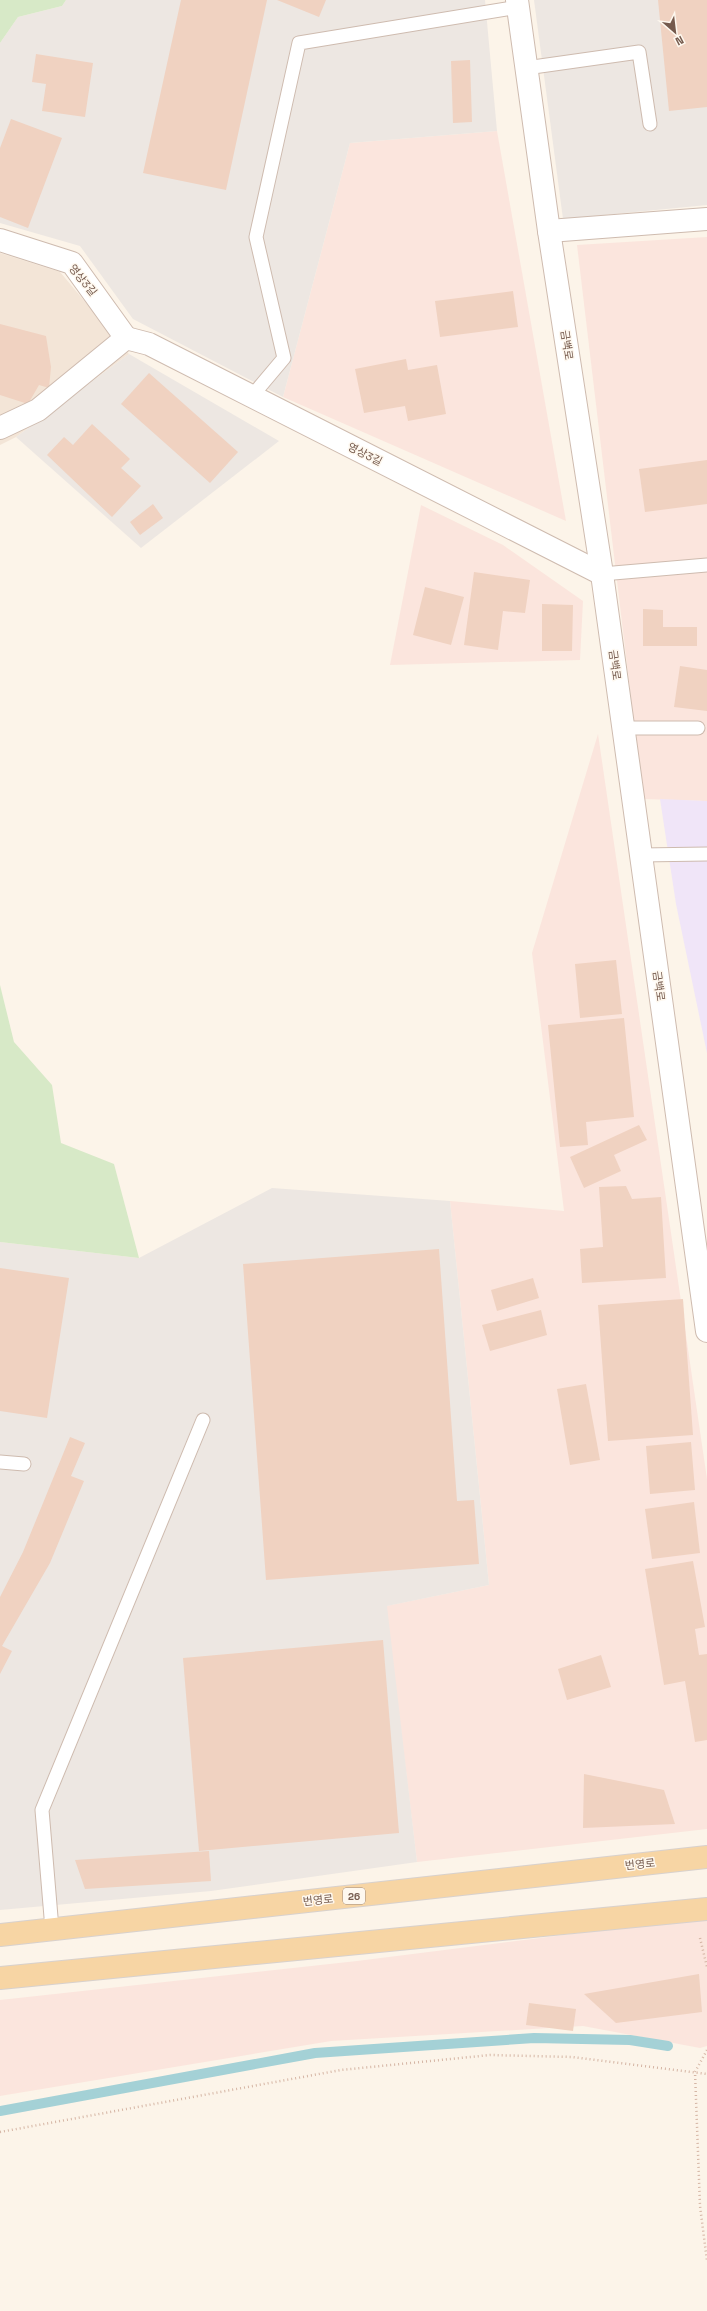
<svg xmlns="http://www.w3.org/2000/svg" width="707" height="2311" font-family="'Space Grotesk','Noto Sans KR',sans-serif">
	<rect width="100%" height="100%" fill="#fcf4e9"/>
	<path fill="#f3e5d7" d="M0,253L60,272L129,354L16,437L0,445Z"/>
	<g fill="#fbe5dd">
		<path d="M497,131L566,521L283,397L350,143Z"/>
		<path d="M707,237V801L643,799L577,245Z"/>
		<path d="M421,505L503,545L583,601L580,660L390,665Z"/>
		<path d="M598,734L707,1479V1829L417,1862L386,1606L489,1585L450,1201L564,1211L532,953Z"/>
		<path d="M707,1919V2046L700,2048L583,2026L331,2041L0,2096V2000L357,1961L676,1921Z"/>
	</g>
	<g fill="#ede7e2">
		<path d="M66,0H485L497,131L350,143L283,397L133,319L80,246L0,223V43L18,17L62,6Z"/>
		<path d="M534,0H707V205L563,219Z"/>
		<path d="M129,354L279,441L141,548L16,437Z"/>
		<path d="M272,1188L450,1201L489,1585L387,1606L417,1862L211,1891L0,1910V1242L139,1258Z"/>
	</g>
	<path fill="#f0e5f8" d="M660,799L707,801V1053L676,904Z"/>
	<g fill="#d7e9c7">
		<path d="M0,0H66L62,6L18,17L0,43Z"/>
		<path d="M0,985L14,1042L52,1085L61,1143L114,1164L139,1258L0,1242Z"/>
	</g>
	<g fill="none" stroke-linecap="round" stroke-linejoin="round">
		<path stroke="#a4d1d6" stroke-width="10" d="M0,2111L315,2053L534,2038L630,2040L668,2046"/>
	</g>
	<g fill="#f0d2c1">
		<path d="M181,0H267L226,190L143,173Z"/>
		<path d="M277,0H326L319,17Z"/>
		<path d="M658,0H707V107L669,111Z"/>
		<path d="M36,54L93,63L85,117L42,111L46,84L32,82Z"/>
		<path d="M470,60L472,122L453,123L451,61Z"/>
		<path d="M11,119L62,138L28,228L0,217V148Z"/>
		<path d="M513,291L518,327L440,337L435,301Z"/>
		<path d="M0,324L46,336L51,367L49,388L39,385L28,404L0,395Z"/>
		<path d="M406,359L408,370L437,365L446,414L408,421L405,406L364,413L355,369Z"/>
		<path d="M149,373L238,452L210,483L121,404Z"/>
		<path d="M92,424L130,459L121,468L141,486L112,517L47,455L64,437L73,445Z"/>
		<path d="M707,460V504L645,512L639,469Z"/>
		<path d="M153,504L163,518L140,535L130,522Z"/>
		<path d="M474,572L530,580L525,613L503,611L498,650L464,645Z"/>
		<path d="M425,587L464,597L451,645L413,635Z"/>
		<path d="M542,604L573,605L572,651H542Z"/>
		<path d="M643,609L663,610V627H697V646H643Z"/>
		<path d="M680,666L707,670V711L674,707Z"/>
		<path d="M616,960L622,1014L580,1018L575,964Z"/>
		<path d="M624,1018L634,1117L586,1122L588,1145L560,1147L548,1025Z"/>
		<path d="M639,1125L647,1140L614,1155L621,1171L584,1188L570,1157Z"/>
		<path d="M626,1186L632,1199L661,1197L666,1278L582,1283L580,1249L603,1247L599,1187Z"/>
		<path d="M439,1249L457,1501L474,1500L479,1564L266,1580L243,1264Z"/>
		<path d="M0,1268L69,1278L47,1418L0,1411Z"/>
		<path d="M533,1278L539,1298L497,1311L491,1290Z"/>
		<path d="M683,1299L693,1435L608,1441L598,1305Z"/>
		<path d="M541,1310L547,1335L490,1351L482,1325Z"/>
		<path d="M586,1384L600,1460L570,1465L557,1389Z"/>
		<path d="M70,1437L85,1443L71,1476L84,1481L50,1563L2,1646L12,1651L0,1674V1597L23,1552Z"/>
		<path d="M691,1442L695,1490L650,1494L646,1446Z"/>
		<path d="M694,1502L700,1553L652,1559L645,1509Z"/>
		<path d="M693,1561L705,1627L695,1629L699,1655L707,1654V1740L695,1742L685,1681L664,1685L645,1569Z"/>
		<path d="M383,1640L399,1833L199,1851L183,1658Z"/>
		<path d="M601,1655L611,1687L567,1700L558,1669Z"/>
		<path d="M584,1774L664,1790L675,1824L583,1828Z"/>
		<path d="M209,1851L211,1881L85,1889L75,1860Z"/>
		<path d="M699,1974L702,2012L616,2023L584,1994Z"/>
		<path d="M529,2003L576,2009L573,2031L526,2025Z"/>
	</g>
	<g fill="none" stroke-linecap="round" stroke-linejoin="round">
		<g stroke="#cebbaf" stroke-width="15">
			<g id="service">
				<path d="M526,68L639,52L650,124"/>
				<path d="M252,396L284,358L256,237L299,43L518,7"/>
				<path d="M602,574L707,565"/>
				<path d="M623,728H698"/>
				<path d="M641,855L707,854"/>
				<path d="M0,1462L24,1464"/>
				<path d="M52,1929L42,1810L203,1420"/>
			</g>
		</g>
		<g stroke="#cebbaf" stroke-width="24">
			<g id="minor">
				<path d="M549,231L707,219"/>
				<path d="M0,240L72,263L126,338"/>
				<path d="M0,428L38,410L126,338L149,344L602,574"/>
			</g>
		</g>
		<g stroke="#cebbaf" stroke-width="24">
			<path id="tertiary" d="M517,0L549,231L602,574L707,1331"/>
		</g>
		<g stroke="#d8d1cd" stroke-width="24">
			<g id="primary">
				<path d="M0,1935L707,1857"/>
				<path d="M0,1978L707,1909"/>
			</g>
		</g>
		<g stroke="#d5b5a4" stroke-width="2.5" stroke-dasharray="1 3" stroke-linecap="butt">
			<path d="M700,1938L707,1967"/>
			<path d="M707,2050L695,2072L700,2206L707,2261"/>
			<path d="M0,2132L341,2070L490,2055L572,2057L707,2074"/>
		</g>
		<use href="#service" stroke="#fff" stroke-width="13"/>
		<use href="#minor" stroke="#fff" stroke-width="22"/>
		<use href="#tertiary" stroke="#fff" stroke-width="22"/>
		<use href="#primary" stroke="#f7d5a4" stroke-width="22"/>
	</g>
	<g text-anchor="middle" dominant-baseline="central" stroke-width="3" stroke-linejoin="round" paint-order="stroke">
		<rect fill="#fef8ef" stroke="#9e897e" stroke-width="1" x="343" y="1888" width="22" height="16" rx="3"/>
		<g font-size="10" font-weight="bold" fill="#755a4d">
			<text x="354" y="1896">26</text>
		</g>
		<g font-size="11" fill="#755a4d" stroke="#fef8ef">
			<text transform="translate(83 280) rotate(51)">영상3길</text>
			<text transform="translate(567 345) rotate(81)">금백로</text>
			<text transform="translate(365 454) rotate(27)">영상3길</text>
			<text transform="translate(615 665) rotate(82)">금백로</text>
			<text transform="translate(659 986) rotate(82)">금백로</text>
			<text transform="translate(640 1864) rotate(-6)">번영로</text>
			<text transform="translate(318 1900) rotate(-6)">번영로</text>
		</g>
	</g>
	<g transform="translate(675 32) rotate(152)" stroke="#fef8ef" stroke-width="3" paint-order="stroke">
	<path d="M0-3L7 15L0 10L-7 15Z" fill="#755a4d"/>
	<text y="-6" font-size="11" font-weight="bold" text-anchor="middle" fill="#755a4d">N</text>
	</g>
</svg>
